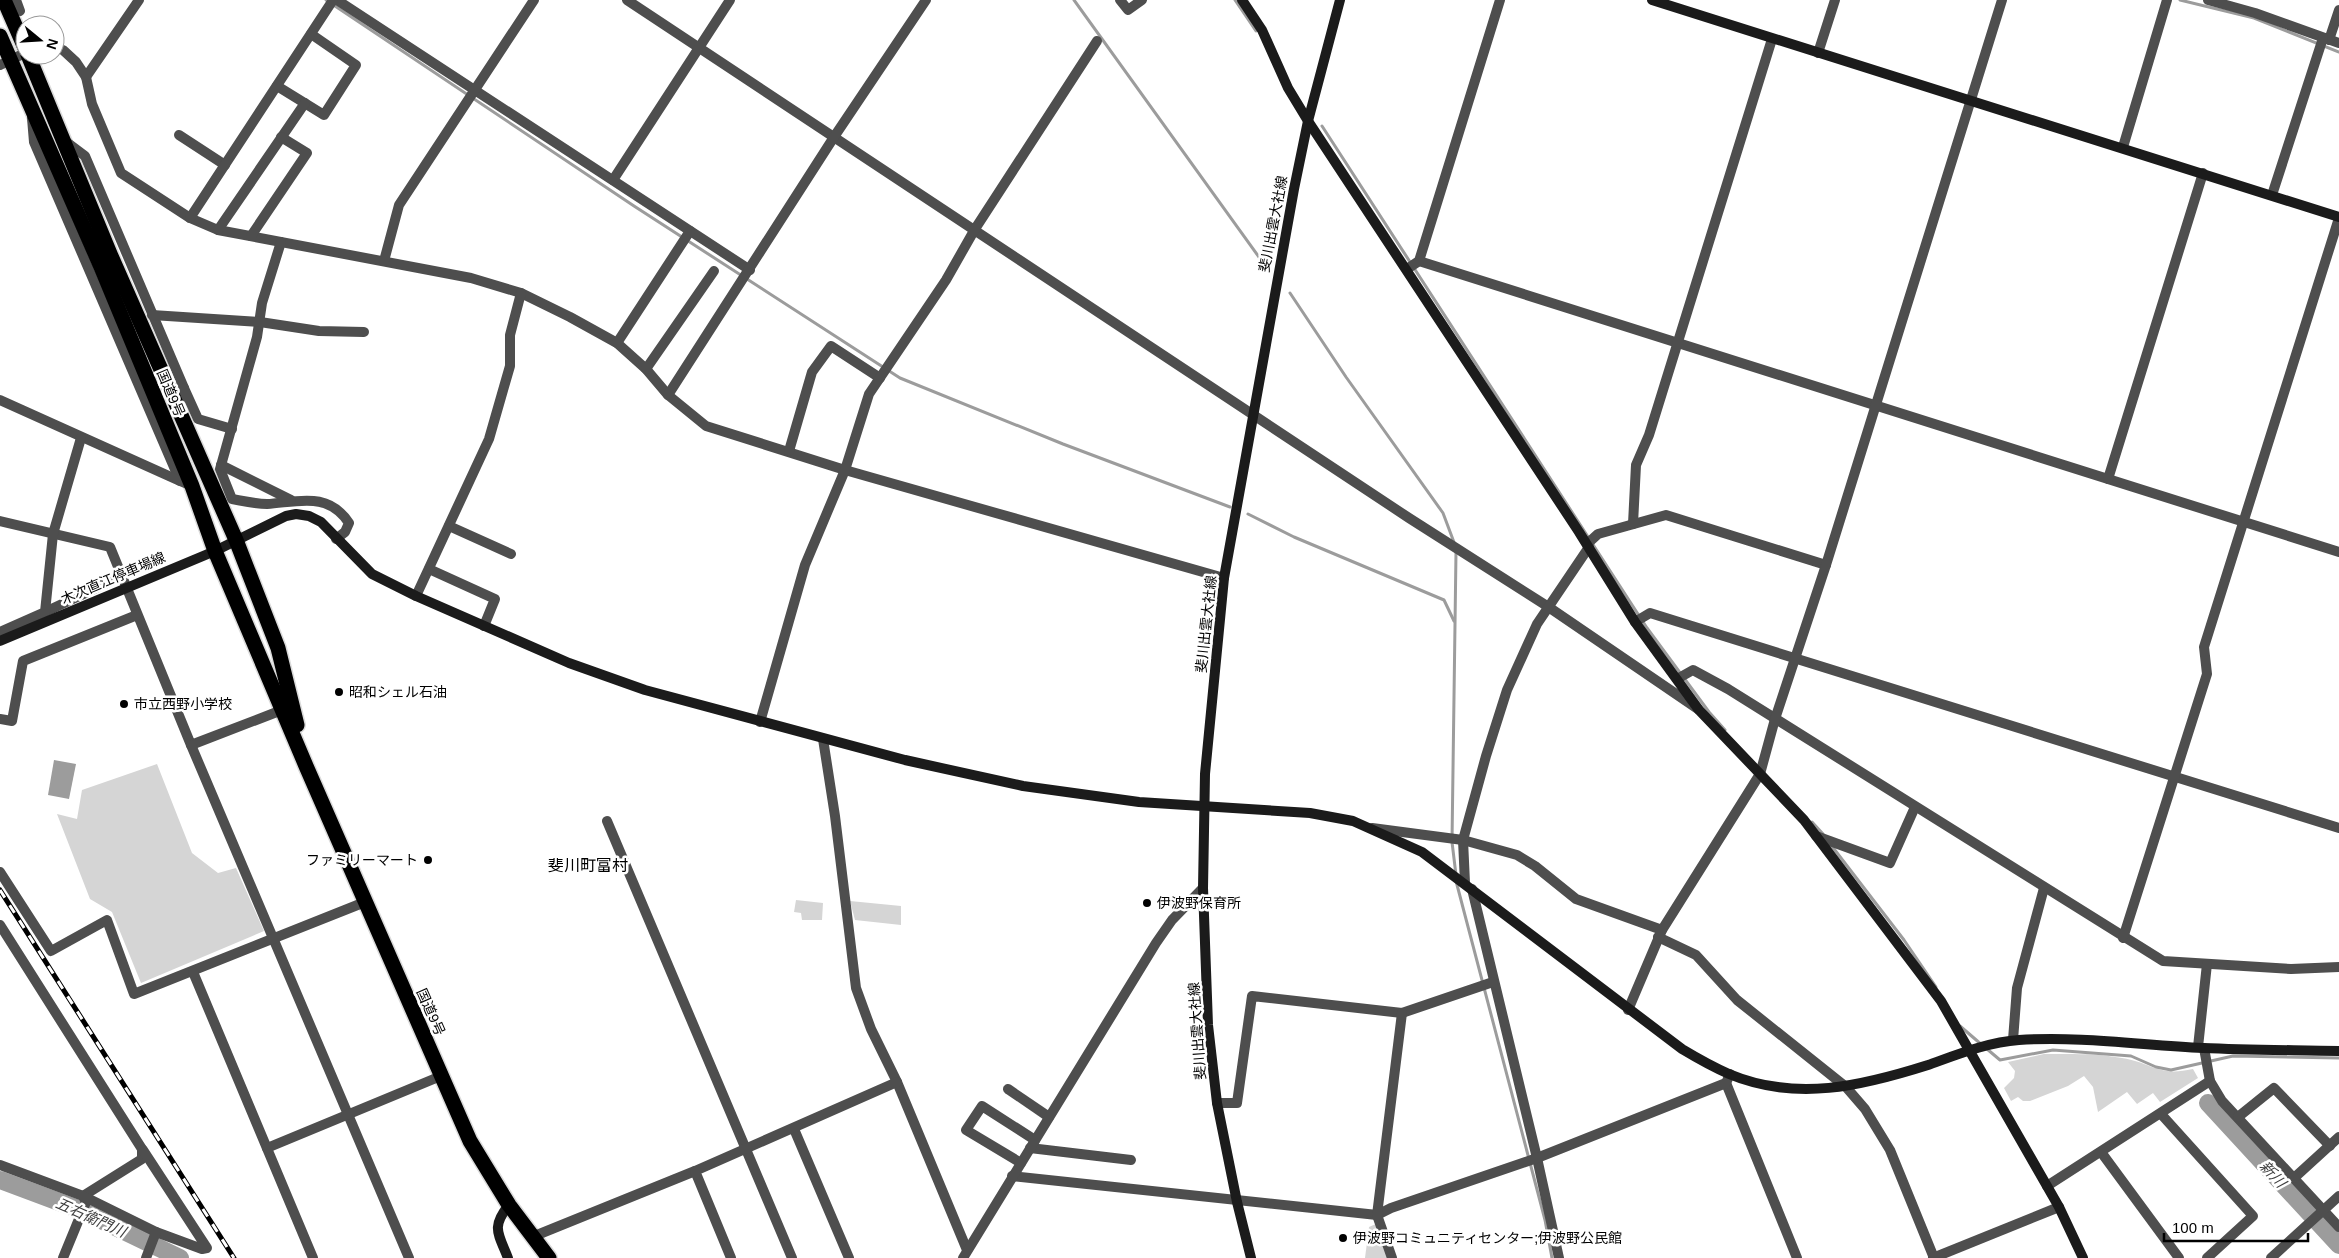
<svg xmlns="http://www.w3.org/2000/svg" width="2339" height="1258" font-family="Arial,'Noto Sans JP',sans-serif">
	<rect width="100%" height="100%" fill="#fff"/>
	<g fill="#d5d5d5">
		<path d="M157,764L192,853L218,873L236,868L264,931L141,983L112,912L90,899L57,814L77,819L82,790Z"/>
		<path d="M796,900L823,903L822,920H802L801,913L794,912Z"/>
		<path d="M850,901L901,906V925L855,920Z"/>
		<path d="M2044,1054C2070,1054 2097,1053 2122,1058C2153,1063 2158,1077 2193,1069L2198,1078L2160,1102L2153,1093L2137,1104L2127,1092L2098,1112L2093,1087L2084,1076L2068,1086L2030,1101H2023L2018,1097L2011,1101L2004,1088L2014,1078L2015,1071L2008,1062Z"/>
		<path d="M1378,1223L1390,1258H1365L1369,1227Z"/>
	</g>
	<path fill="#9c9c9c" d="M54,760L76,764L69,799L48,795Z"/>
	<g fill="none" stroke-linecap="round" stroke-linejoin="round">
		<g stroke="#9c9c9c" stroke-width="3">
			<path d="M326,0L634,206L900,378L1063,444L1230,507"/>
			<path d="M1074,0L1269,271"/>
			<path d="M1235,0L1256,31"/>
			<path d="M2180,0L2254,18L2339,52"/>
			<path d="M1322,126L1647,628L1709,712L1725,730"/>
			<path d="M1290,293L1346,377L1443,513L1455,545"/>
			<path d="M1248,514L1294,537L1444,600L1454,621"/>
			<path d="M1812,822L1823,834"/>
			<path d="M1831,845L1904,940L1936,987"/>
			<path d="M1456,875L1452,842L1456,552"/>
			<path d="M1456,881L1545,1220L1552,1258"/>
			<path d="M1960,1026L1982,1045"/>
			<path d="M1987,1049L2000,1060L2053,1050L2131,1056L2156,1067L2171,1070L2233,1056L2339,1058"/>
		</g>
		<g stroke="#9c9c9c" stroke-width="18">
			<path d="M2208,1103L2339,1245"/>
			<path d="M0,1180L78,1209L180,1258"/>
		</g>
		<g stroke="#dbdbdb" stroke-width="18">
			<g id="highway">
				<path d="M4,0L25,48"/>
				<path d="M0,36L101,267L192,486L215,551L306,766L470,1141L509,1205L549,1258"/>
				<path d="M28,55L111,256L236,540L278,648L297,725"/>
			</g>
		</g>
		<g stroke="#4e4e4e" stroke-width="10">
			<path d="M16,0L20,11"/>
			<path d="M337,0L750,270"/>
			<path d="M627,0L1409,518L1547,606L1698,709"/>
			<path d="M1120,0L1128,10L1142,0"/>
			<path d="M2208,0L2255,13L2339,43"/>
			<path d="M2329,40L2339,10"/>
			<path d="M55,48L63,50L76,62L86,77L92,104L121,173L190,218L218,230L471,278L521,293L570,317L617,343L646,369L668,395L706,426L845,470L1224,578"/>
			<path d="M1818,53L1835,0"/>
			<path d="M0,65L25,53"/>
			<path d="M86,77L139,0"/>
			<path d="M277,86L324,115L356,65L311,34"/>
			<path d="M32,118L34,142L180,481L192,486"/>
			<path d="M179,135L225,165"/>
			<path d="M65,141L85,156L184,388L177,408"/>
			<path d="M2123,147L2167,0"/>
			<path d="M613,180L730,0"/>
			<path d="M2272,195L2323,38"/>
			<path d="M190,218L333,0"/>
			<path d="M218,230L305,103"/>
			<path d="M251,236L307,153L281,137"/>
			<path d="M281,242L262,303L257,337L220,469L232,499C243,501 256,504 267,504C298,502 328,491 349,523L345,532L336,539"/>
			<path d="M384,261L399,205L534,0"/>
			<path d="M1419,261L2339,552"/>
			<path d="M1407,269L1419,261L1500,0"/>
			<path d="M152,315L260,322L319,331L364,332"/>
			<path d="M617,343L690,231"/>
			<path d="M646,369L714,271"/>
			<path d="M184,388L198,419L232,429"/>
			<path d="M668,395L834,137L926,0"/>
			<path d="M0,400L180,481"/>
			<path d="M789,451L812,372L831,346L880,378"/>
			<path d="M221,465L291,500"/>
			<path d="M2108,479L2203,173"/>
			<path d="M0,521L110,547L191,745L282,710"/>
			<path d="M1633,524L1636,465L1649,435L1772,39"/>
			<path d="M449,526L511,554"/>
			<path d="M1587,544L1598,534L1666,515L1826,565"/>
			<path d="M429,569L495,599L484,626"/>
			<path d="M416,596L489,439L510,366V335L521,293"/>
			<path d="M45,612L122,576"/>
			<path d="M1635,622L1650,613L2339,828"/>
			<path d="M0,632L45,612L53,534L81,438"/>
			<path d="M1677,679L1693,670L1728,689L2163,961L2291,969L2339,967"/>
			<path d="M0,719L12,721L23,661L137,615"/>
			<path d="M760,722L805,565L845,470L869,394L946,280L975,229L1097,41"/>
			<path d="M823,739L835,816L856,988L871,1029L897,1082L967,1250"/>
			<path d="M191,745L409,1258"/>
			<path d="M607,821L792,1258"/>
			<path d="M1372,828L1463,840L1517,855L1535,866L1576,899L1662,930"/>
			<path d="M1816,836L1890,863L1915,807"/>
			<path d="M0,872L51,951L107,920L134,994L365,902"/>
			<path d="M1465,883L1463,840L1486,756L1507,690L1537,624L1589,547"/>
			<path d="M1472,889L1537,1158L1559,1258"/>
			<path d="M0,925L142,1149V1159L83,1196L86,1202L63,1258"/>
			<path d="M1658,937L1696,955L1737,1000L1846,1087L1865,1109L1890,1150L1934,1258"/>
			<path d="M2123,938L2207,674L2204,647L2339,218"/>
			<path d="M193,972L313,1258"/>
			<path d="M1628,1010L1662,930L1760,774L1775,719L1826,565L2002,0"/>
			<path d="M2013,1040L2017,988L2044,888"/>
			<path d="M2198,1047L2207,964"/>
			<path d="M2204,1048L2210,1081L2222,1101L2339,1227"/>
			<path d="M1726,1083L1797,1258"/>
			<path d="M1008,1089L1049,1117"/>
			<path d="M1217,1103H1237L1252,996L1402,1013L1493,982"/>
			<path d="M2161,1114L2253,1216L2207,1258"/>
			<path d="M2238,1117L2274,1088L2330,1146"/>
			<path d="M794,1129L849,1258"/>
			<path d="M267,1148L441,1076"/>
			<path d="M1030,1148L1131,1160"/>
			<path d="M143,1150L207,1248L202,1249L156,1232"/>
			<path d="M2101,1152L2179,1258"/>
			<path d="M1021,1163L966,1130L982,1106L1035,1140"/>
			<path d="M0,1165L83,1196L156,1232L146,1258"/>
			<path d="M1012,1176L1377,1215L1391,1208L1537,1158L1726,1083L1730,1074"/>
			<path d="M2294,1178L2339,1137"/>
			<path d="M2047,1186L2210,1081"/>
			<path d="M532,1237L695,1171"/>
			<path d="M731,1258L695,1171L897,1082"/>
			<path d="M963,1258L1156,943L1172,920L1203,888"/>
			<path d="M1392,1258L1377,1215L1402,1013"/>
			<path d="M1933,1258L2059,1207"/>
			<path d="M2271,1258L2339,1196"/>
		</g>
		<g stroke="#1b1b1b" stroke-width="10">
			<path d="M1242,0L1262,30L1288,88L1308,121L1579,532L1635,622L1699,710L1804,820L1941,1001L2059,1207L2083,1258"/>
			<path d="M1652,0L2339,217"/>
			<path d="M0,641L215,551L286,516L296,514L309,516L321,522L372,574L416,596L569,663L645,690L905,760L1023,786L1139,802L1310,813L1353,821L1422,852L1682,1049C1697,1058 1713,1067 1729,1074C1796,1102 1862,1086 1928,1065C1956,1055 1988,1042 2019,1040C2080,1036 2141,1045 2203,1048C2248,1050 2294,1050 2339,1051"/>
			<path d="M508,1258C498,1233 491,1227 509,1205"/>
			<path d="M1251,1258L1237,1202L1217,1103L1208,1025L1203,888L1205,774L1224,578L1294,189L1308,121L1340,0"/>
		</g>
		<use href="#highway" stroke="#000" stroke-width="15"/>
		<g stroke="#000" stroke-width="5">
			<path id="rail" d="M0,890L234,1258"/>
		</g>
		<use href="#rail" stroke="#fff" stroke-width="3" stroke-dasharray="9" stroke-linecap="butt"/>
	</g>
	<g fill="#000" stroke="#fff" stroke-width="2">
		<circle cx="339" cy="692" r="5"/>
		<circle cx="124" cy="704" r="5"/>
		<circle cx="428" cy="860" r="5"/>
		<circle cx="1147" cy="903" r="5"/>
		<circle cx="1343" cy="1238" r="5"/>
	</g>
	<g text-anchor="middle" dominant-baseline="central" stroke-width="5" stroke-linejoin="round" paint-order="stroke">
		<g font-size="14" fill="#000" stroke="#fff">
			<text transform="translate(1273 224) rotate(-79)">斐川出雲大社線</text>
			<text transform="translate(171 393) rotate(67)">国道9号</text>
			<text transform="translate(113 578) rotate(-23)">木次直江停車場線</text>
			<text transform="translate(1206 624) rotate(-84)">斐川出雲大社線</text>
			<text transform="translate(431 1012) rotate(66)">国道9号</text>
			<text transform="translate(1197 1031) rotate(-94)">斐川出雲大社線</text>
		</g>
		<g font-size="14" fill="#000" stroke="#fff" text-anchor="start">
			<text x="349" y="692">昭和シェル石油</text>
			<text x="134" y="704">市立西野小学校</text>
			<text x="418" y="860" text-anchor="end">ファミリーマート</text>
			<text x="1157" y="903">伊波野保育所</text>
			<text x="1353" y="1238">伊波野コミュニティセンター;伊波野公民館</text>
		</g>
		<g font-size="15" font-style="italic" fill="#3d3d3d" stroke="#fff">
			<text transform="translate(2273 1174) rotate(47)">新川</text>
			<text transform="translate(91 1217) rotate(24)">五右衛門川</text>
		</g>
		<g font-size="16" fill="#000" stroke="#fff">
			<text x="588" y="865">斐川町富村</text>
		</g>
	</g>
	<g transform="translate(40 40) rotate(108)"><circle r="24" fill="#ffffff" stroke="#999999"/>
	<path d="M0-4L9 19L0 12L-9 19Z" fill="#000000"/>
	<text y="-8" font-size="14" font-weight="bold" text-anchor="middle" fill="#000000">N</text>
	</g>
	<path d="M2164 1233v8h144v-8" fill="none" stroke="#000000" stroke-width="2.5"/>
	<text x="2172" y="1233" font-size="15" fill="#000000" stroke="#ffffff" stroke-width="4" paint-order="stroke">100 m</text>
</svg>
